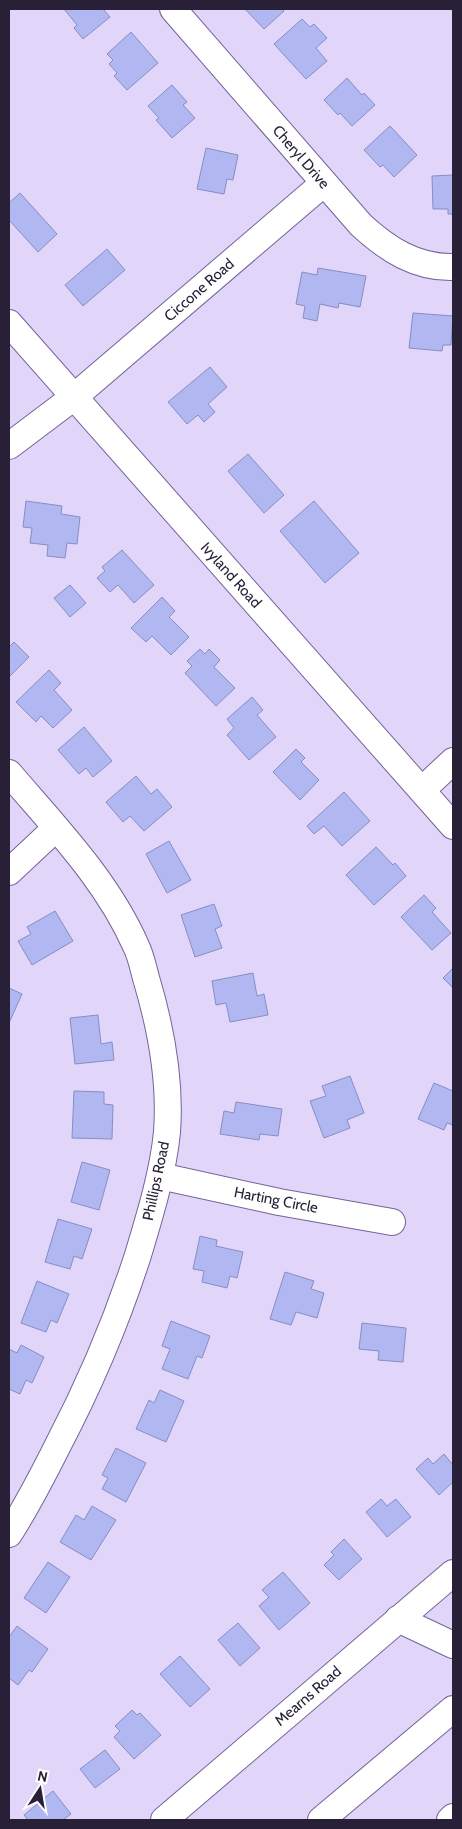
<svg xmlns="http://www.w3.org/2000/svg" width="462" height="1829" font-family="Cabin,sans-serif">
	<rect width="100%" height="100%" fill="#e1d6f9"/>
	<g fill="#b0b7f1" stroke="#878dc4">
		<path d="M64,9H103L110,17L83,39L74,28L77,25Z"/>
		<path d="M245,9H282L284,11L264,29Z"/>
		<path d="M302,19L310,27L314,24L327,38L316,48L327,61L306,79L274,44Z"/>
		<path d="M131,32L158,63L127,90L114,76L117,73L109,64L113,60L107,54Z"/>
		<path d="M347,78L362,95L364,93L375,105L352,126L340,113L338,115L324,100Z"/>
		<path d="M172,85L187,102L183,105L195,118L172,138L156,120L159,118L148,106Z"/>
		<path d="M390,126L417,155L394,177L383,165L380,167L364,150Z"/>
		<path d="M206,148L238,155L233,180L227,179L224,194L197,189Z"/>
		<path d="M453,175V214H448V209H433L432,176Z"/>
		<path d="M20,193L57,234L38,252L9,220V203Z"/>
		<path d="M107,249L125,270L83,306L65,285Z"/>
		<path d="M318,268L366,276L360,307L339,303L338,308L320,304L317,321L303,318L305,306L296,304L302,272L317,275Z"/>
		<path d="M413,313L453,316L451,345H443L442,351L409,348Z"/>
		<path d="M210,367L227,387L208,404L215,412L204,422L198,415L187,424L168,402Z"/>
		<path d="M248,454L284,495L264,513L228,471Z"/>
		<path d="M26,501L62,506L61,514L80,517L77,544L67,543L65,558L47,556L48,545L30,543L32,528L23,527Z"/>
		<path d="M314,501L359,553L325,583L280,531Z"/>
		<path d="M122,550L154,585L134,603L118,585L110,592L97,578L105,571L102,567Z"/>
		<path d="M70,585L86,603L70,617L54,598Z"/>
		<path d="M162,597L175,611L169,617L189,637L171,655L152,636L146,642L131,628Z"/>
		<path d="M14,642L29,657L9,677V647Z"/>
		<path d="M200,649L205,654L209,649L220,660L214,667L235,688L216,706L185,673L192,666L187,661Z"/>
		<path d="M49,670L61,683L54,690L72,710L53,728L41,716L36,722L16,702Z"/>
		<path d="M252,697L263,710L257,715L276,737L249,760L227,735L234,728L227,719Z"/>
		<path d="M84,727L112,761L93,777L86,768L79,774L58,750Z"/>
		<path d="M296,749L305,758L301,762L319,780L300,800L273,772Z"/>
		<path d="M136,776L151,794L157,789L172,807L144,831L130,816L123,822L106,802Z"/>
		<path d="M344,792L370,821L342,846L324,826L314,834L307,826Z"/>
		<path d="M169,841L191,880L167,893L146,854Z"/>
		<path d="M376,847L393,865L395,863L406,876L374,905L346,875Z"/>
		<path d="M424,895L436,908L432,912L451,933L432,950L401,917Z"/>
		<path d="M214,904L222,926L215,929L222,948L195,957L181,915Z"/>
		<path d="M55,911L73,941L32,965L18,941L31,934L27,927Z"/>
		<path d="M453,968V988L443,978Z"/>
		<path d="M253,973L257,996L264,994L268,1015L230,1022L226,1003L216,1005L212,981Z"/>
		<path d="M9,988L22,994L9,1023Z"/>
		<path d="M98,1015L101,1044L112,1042L114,1060L75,1064L70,1018Z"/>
		<path d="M350,1076L364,1113L347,1120L350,1128L324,1138L310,1101L326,1096L322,1086Z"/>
		<path d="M434,1083L453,1091V1125L447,1123L444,1130L418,1119Z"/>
		<path d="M74,1091L104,1092V1104L113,1105L112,1139L72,1138Z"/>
		<path d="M236,1102L282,1109L278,1136L260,1134L259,1140L220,1134L224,1111L234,1113Z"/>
		<path d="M82,1162L110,1170L99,1210L71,1202Z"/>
		<path d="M58,1219L92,1229L82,1259L74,1256L70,1269L45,1262Z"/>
		<path d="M200,1236L217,1240L216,1246L243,1252L237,1278L230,1276L227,1288L202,1282L204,1271L193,1269Z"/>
		<path d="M285,1272L314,1281L311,1289L324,1293L317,1318L296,1312L291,1325L270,1319Z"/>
		<path d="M37,1281L69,1294L57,1323L51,1320L46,1332L21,1323Z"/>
		<path d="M171,1321L210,1336L202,1358L197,1356L188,1379L162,1369L170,1349L162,1346Z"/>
		<path d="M362,1323L406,1328L403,1362L378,1360L379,1351L359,1349Z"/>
		<path d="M21,1345L44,1357L32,1383L26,1380L20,1394L9,1389V1349L17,1353Z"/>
		<path d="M160,1390L184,1401L166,1442L136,1429L149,1400L154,1403Z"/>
		<path d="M116,1448L146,1463L126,1502L102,1489L108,1478L102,1475Z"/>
		<path d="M444,1454L453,1465V1482L439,1495L416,1469L428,1458L433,1464Z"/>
		<path d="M381,1499L387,1506L396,1499L411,1517L387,1537L366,1512Z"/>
		<path d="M92,1506L116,1520L91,1560L60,1542L76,1515L84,1520Z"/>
		<path d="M344,1539L362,1559L339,1580L324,1565L334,1555L331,1552Z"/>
		<path d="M48,1562L70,1577L46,1613L24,1598Z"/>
		<path d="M283,1572L310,1603L279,1630L259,1606L269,1597L262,1590Z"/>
		<path d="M238,1623L260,1648L240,1666L218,1640Z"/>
		<path d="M17,1626L48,1649L32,1672L29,1670L18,1685L9,1678V1637Z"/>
		<path d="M180,1656L210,1689L190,1707L160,1674Z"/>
		<path d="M132,1710L137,1715L140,1713L161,1735L134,1759L114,1737L120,1731L115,1726Z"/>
		<path d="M105,1750L120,1769L95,1788L80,1769Z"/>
		<path d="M53,1791L71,1814L63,1820H28L24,1815Z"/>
	</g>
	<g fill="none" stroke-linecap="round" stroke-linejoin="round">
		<g stroke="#756397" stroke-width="28">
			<g id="minor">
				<path d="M173,9L361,225C387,249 416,268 453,267"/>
				<path d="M9,323L453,826"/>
				<path d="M9,446L74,397L324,183"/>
				<path d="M9,773C55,827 107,880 136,946C141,956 143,967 146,978C161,1028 171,1079 167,1132C163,1173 150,1215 138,1255C117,1320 90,1384 58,1445C43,1475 27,1506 9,1534"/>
				<path d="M422,790L453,761"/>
				<path d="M9,872L56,828"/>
				<path d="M160,1176L279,1202L392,1222"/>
				<path d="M398,1619L453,1645"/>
				<path d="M164,1820L453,1573"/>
				<path d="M321,1820L453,1709"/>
				<path d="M450,1820L453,1817"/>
			</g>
		</g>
		<use href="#minor" stroke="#fff" stroke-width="26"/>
	</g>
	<g text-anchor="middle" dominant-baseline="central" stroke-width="5" stroke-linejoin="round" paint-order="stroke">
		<g font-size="15" fill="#282036" stroke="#fefefe">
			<text transform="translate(301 157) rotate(49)">Cheryl Drive</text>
			<text transform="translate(199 290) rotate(-41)">Ciccone Road</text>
			<text transform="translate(231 575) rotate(48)">Ivyland Road</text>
			<text transform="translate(156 1181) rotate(-78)">Phillips Road</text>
			<text transform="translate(276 1200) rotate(11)">Harting Circle</text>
			<text transform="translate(308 1696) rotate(-41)">Mearns Road</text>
		</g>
	</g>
	<rect width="462" height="1829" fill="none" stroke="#282036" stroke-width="20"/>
	<g transform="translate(40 1789) rotate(12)" stroke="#fefefe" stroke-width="4" paint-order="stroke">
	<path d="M0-4L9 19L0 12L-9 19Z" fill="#282036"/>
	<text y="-8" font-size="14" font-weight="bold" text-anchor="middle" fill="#282036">N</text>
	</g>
</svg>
